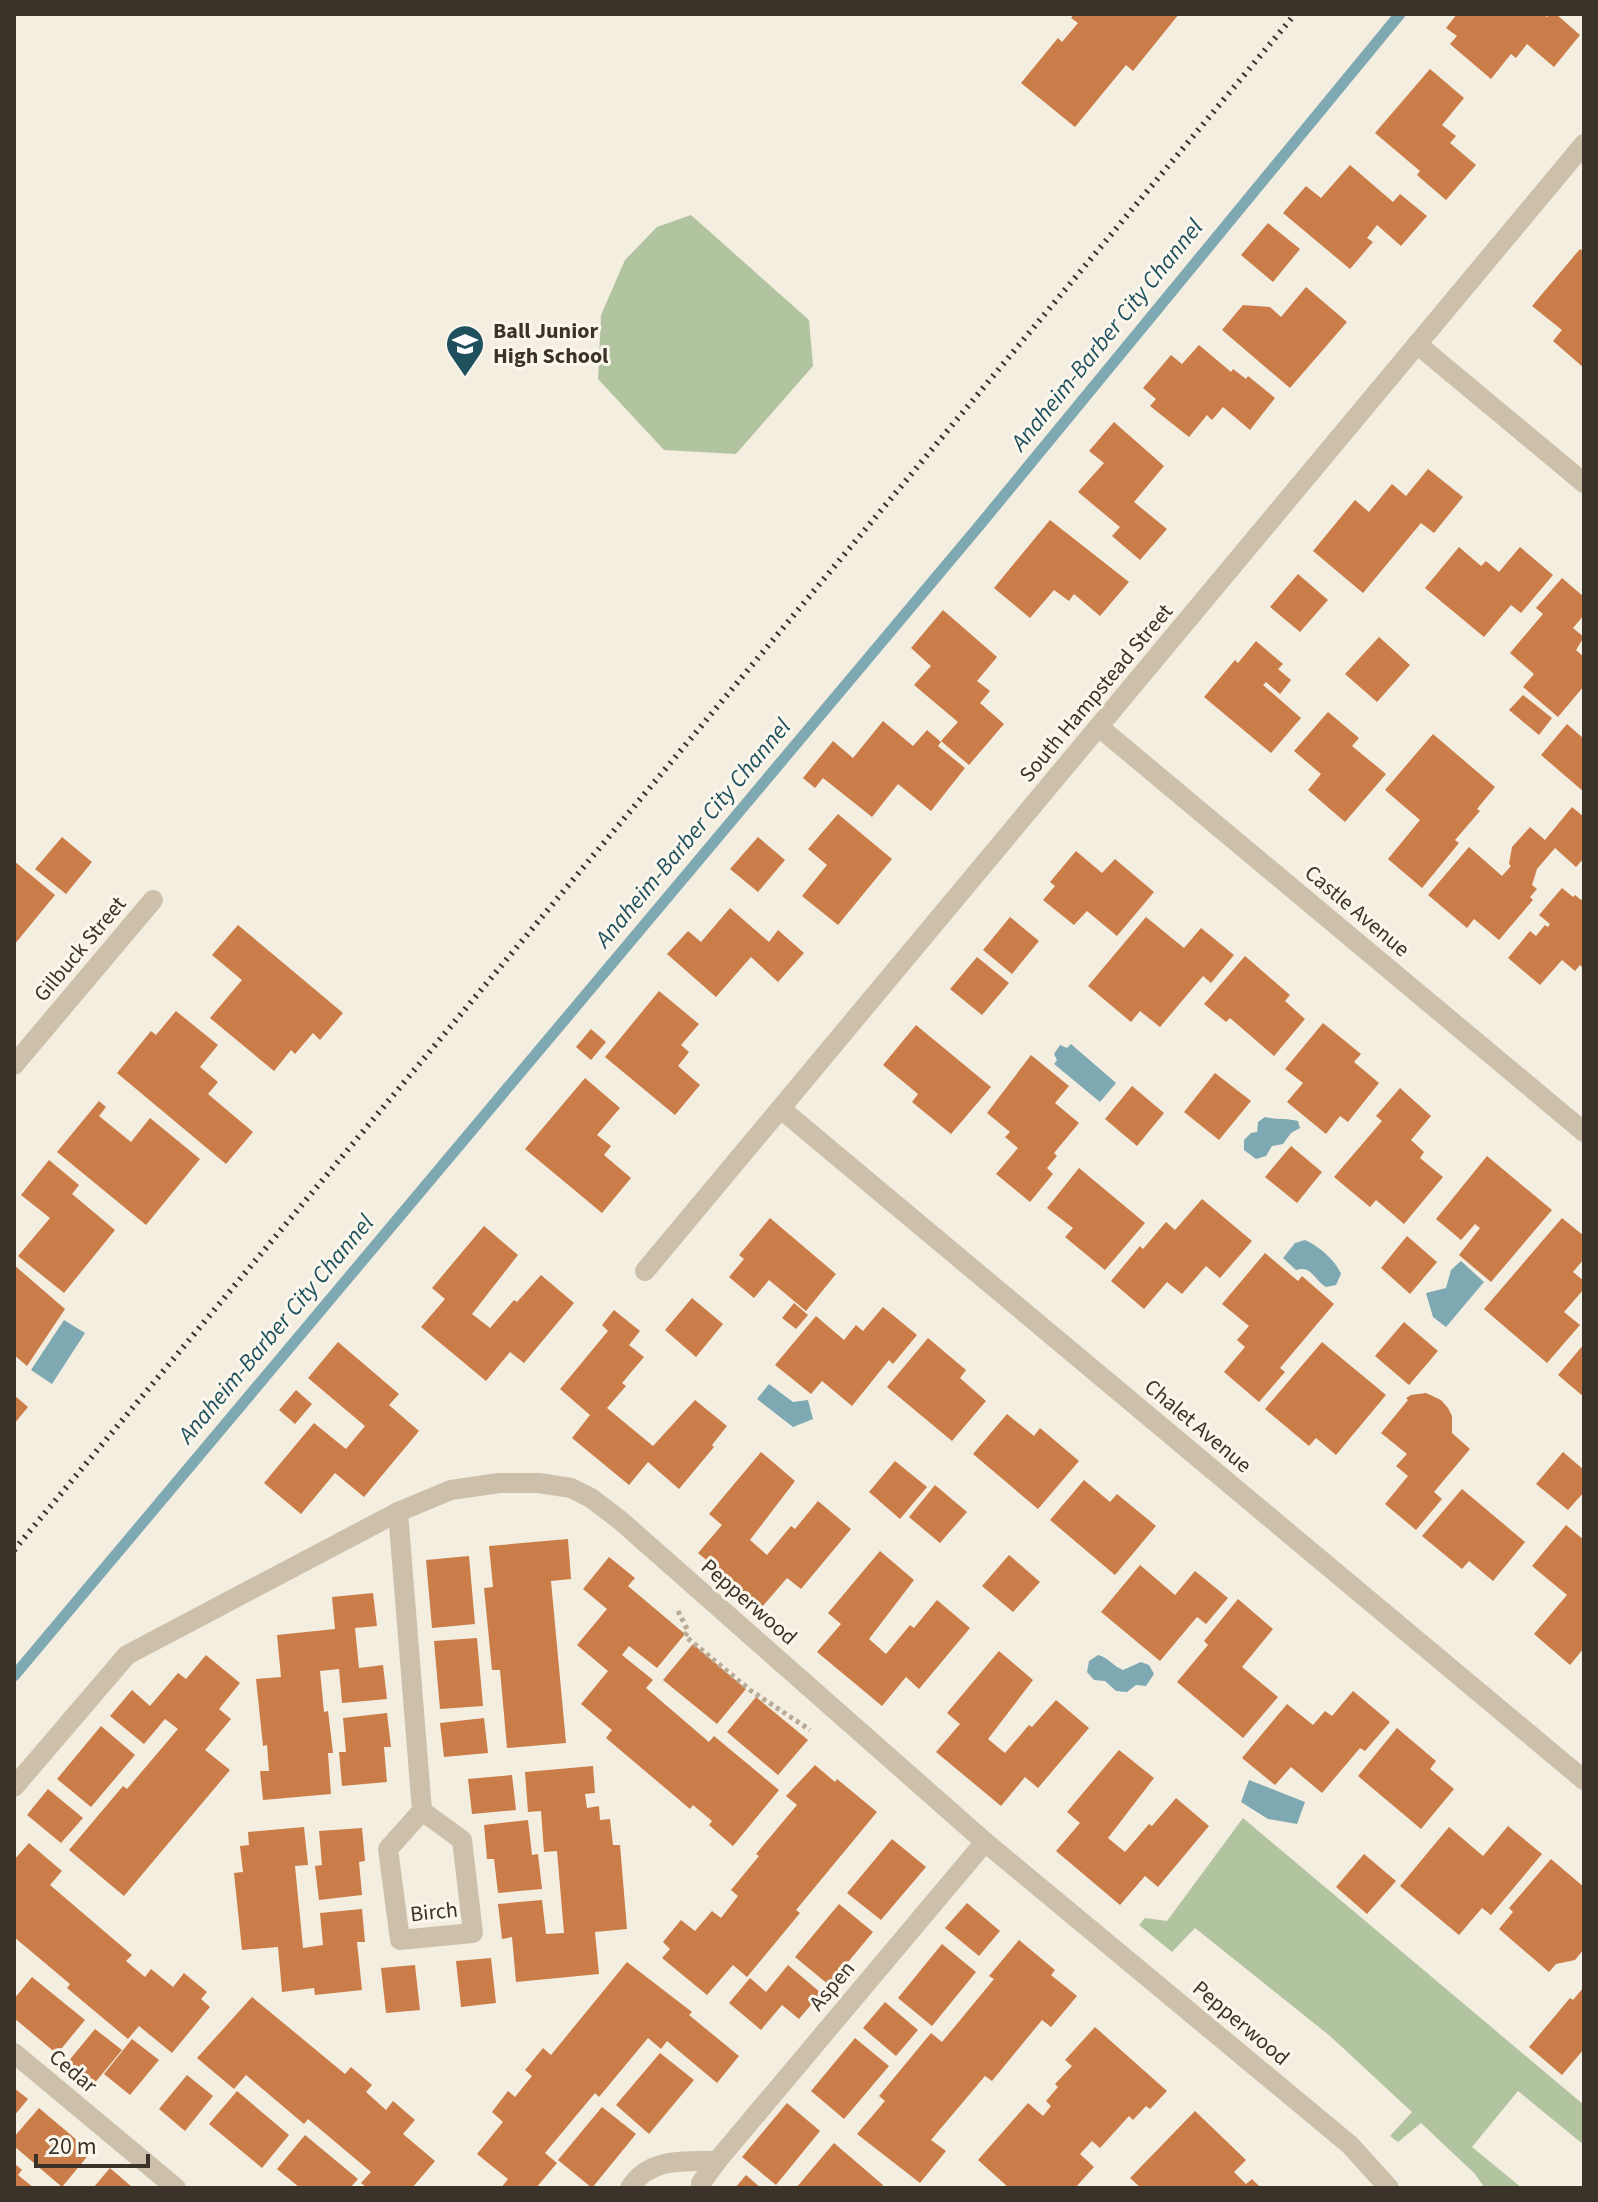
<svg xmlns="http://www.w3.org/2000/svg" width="1598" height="2202" font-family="'Source Sans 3',sans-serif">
	<rect width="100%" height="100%" fill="#f4eee0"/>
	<g fill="#b2c49f">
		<path d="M691,215L809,320L813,366L736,454L664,450L598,379L601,315L625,260L657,227Z"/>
		<path d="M1243,1818L1584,2105V2145L1518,2091L1472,2147L1522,2188H1485L1474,2173L1421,2123L1398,2142L1390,2136L1412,2112L1330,2036L1195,1928L1172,1952L1139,1925L1145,1918L1167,1921Z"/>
	</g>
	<g fill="#7ea8b2">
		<path d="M1071,1044L1116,1083L1100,1102L1054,1064L1057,1060L1054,1054L1060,1045L1067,1048Z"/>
		<path d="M1265,1117C1277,1120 1287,1118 1298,1121L1300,1128L1291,1133L1283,1144L1272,1146L1266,1156L1256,1159L1244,1150V1140L1251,1133L1257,1132L1258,1122Z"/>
		<path d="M1305,1240C1319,1246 1336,1261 1341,1274L1336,1285L1326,1287C1314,1280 1312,1265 1296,1270L1283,1258L1295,1243Z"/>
		<path d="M1461,1261L1484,1282L1446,1327L1433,1317L1426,1293L1446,1288L1451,1270Z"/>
		<path d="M64,1320L85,1333L52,1384L31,1370Z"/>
		<path d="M769,1384L793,1402L808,1400L813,1419L793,1427L757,1399Z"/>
		<path d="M1098,1655C1109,1658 1113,1666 1123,1670L1141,1662L1149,1665L1154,1674L1146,1686L1136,1685L1127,1692L1116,1691L1105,1681L1094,1680L1087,1672L1089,1661Z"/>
		<path d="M1249,1780L1305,1802L1297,1824L1268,1819L1241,1802Z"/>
	</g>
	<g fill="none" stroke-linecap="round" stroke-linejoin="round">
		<path stroke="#7ea8b2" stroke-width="11" d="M14,1676L979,526L1400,14"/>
	</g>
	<g fill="#ca7d49">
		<path d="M1074,14H1179L1133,71L1126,65L1075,127L1021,83L1058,38L1062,42L1078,23L1071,18Z"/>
		<path d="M1457,14H1543L1547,17L1550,14H1556L1580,35L1554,67L1527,44L1516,58L1511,54L1491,79L1450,44L1457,36L1446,28Z"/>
		<path d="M1430,69L1464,98L1442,125L1456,136L1450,143L1476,165L1446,200L1417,175L1420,171L1375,133Z"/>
		<path d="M1350,165L1393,202L1400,194L1427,216L1401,246L1377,225L1367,238L1373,242L1350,269L1283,213L1306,186L1321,198Z"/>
		<path d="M1268,223L1300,249L1273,282L1241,255Z"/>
		<path d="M1580,249L1584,252V368L1553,341L1562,330L1532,306Z"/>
		<path d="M1306,287L1347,322L1290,388L1222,330L1243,305L1270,307L1281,317Z"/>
		<path d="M1199,345L1231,372L1233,369L1246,379L1248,376L1275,398L1250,430L1223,407L1212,420L1207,415L1189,437L1150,406L1156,399L1143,388L1171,355L1182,364Z"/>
		<path d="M1114,422L1164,466L1134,502L1167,529L1140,560L1112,536L1120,527L1078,492L1104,463L1089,451Z"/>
		<path d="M1428,469L1463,497L1434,533L1421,523L1363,593L1313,551L1355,500L1369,512L1392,484L1406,496Z"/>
		<path d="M1050,520L1129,582L1100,616L1074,594L1069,601L1054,590L1030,618L994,588Z"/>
		<path d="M1459,547L1481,566L1486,561L1499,572L1520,547L1553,575L1521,613L1511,605L1484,637L1425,588Z"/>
		<path d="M1298,574L1328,600L1300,632L1270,607Z"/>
		<path d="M1562,578L1584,597V615L1573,628L1584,637L1576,650L1584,657V686L1558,717L1523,687L1534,674L1510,653L1543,614L1536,608Z"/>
		<path d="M943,610L997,657L977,681L990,691L980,703L1004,724L969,765L941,741L958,722L914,685L931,666L911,648Z"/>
		<path d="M1379,637L1410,665L1377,702L1345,674Z"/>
		<path d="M1256,641L1283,664L1278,669L1291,680L1280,694L1266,682L1263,685L1301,718L1271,753L1204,697L1235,660L1238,663Z"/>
		<path d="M1523,695L1552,718L1539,735L1509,710Z"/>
		<path d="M1328,712L1359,738L1352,746L1386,774L1345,822L1308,790L1321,774L1294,751Z"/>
		<path d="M883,721L913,746L927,730L941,742L938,746L965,768L931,811L898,784L872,817L823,778L815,788L803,778L833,741L853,758Z"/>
		<path d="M1567,724L1584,739V792L1541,755Z"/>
		<path d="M1433,734L1495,787L1477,809L1480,811L1455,840L1459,843L1422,888L1388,859L1420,820L1385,790Z"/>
		<path d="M1572,807L1584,817V858L1576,867L1555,848L1537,869L1532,885L1537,889L1530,897L1533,900L1499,940L1474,919L1467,928L1428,895L1469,847L1502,876L1511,866L1509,864L1512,847L1530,827L1545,840Z"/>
		<path d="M838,814L892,859L838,925L802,896L827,865L808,849Z"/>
		<path d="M62,837L92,862L66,894L35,869Z"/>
		<path d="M758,837L785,860L758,892L730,869Z"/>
		<path d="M1076,851L1102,873L1115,859L1154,892L1117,936L1087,911L1074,925L1043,900L1055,886L1050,882Z"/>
		<path d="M14,861L55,895L14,945Z"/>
		<path d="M1562,888L1573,897L1575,895L1581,900L1584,896V969L1580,965L1575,971L1562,960L1540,985L1508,958L1530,931L1536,936L1545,925L1548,927L1550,924L1539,915Z"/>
		<path d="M730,908L769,942L778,930L804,953L778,982L751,957L716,997L667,954L688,931L701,942Z"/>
		<path d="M1010,917L1039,941L1012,974L983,950Z"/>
		<path d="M1146,917L1184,948L1201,928L1234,955L1211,983L1203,976L1160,1027L1140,1011L1131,1022L1088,986Z"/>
		<path d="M238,925L343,1013L320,1040L313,1033L295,1054L291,1050L274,1071L210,1018L242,980L212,955Z"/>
		<path d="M1245,956L1290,995L1285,1001L1305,1019L1274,1056L1230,1018L1226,1022L1204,1004Z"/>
		<path d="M977,957L1009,983L982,1015L950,989Z"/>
		<path d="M659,991L699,1024L681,1045L689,1052L678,1066L700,1085L675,1115L605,1057Z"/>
		<path d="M176,1011L218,1045L200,1067L218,1082L208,1094L253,1132L226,1164L117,1073L151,1031L156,1035Z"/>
		<path d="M1323,1023L1361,1054L1354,1062L1379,1083L1348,1122L1340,1116L1326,1134L1287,1102L1303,1083L1285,1069Z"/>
		<path d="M916,1025L991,1087L951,1134L912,1102L918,1094L883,1065Z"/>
		<path d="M591,1029L606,1042L591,1060L576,1047Z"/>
		<path d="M1031,1055L1069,1086L1055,1103L1079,1123L1054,1153L1057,1156L1047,1168L1053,1174L1030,1202L996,1174L1018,1148L1005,1137L1010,1132L987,1113Z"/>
		<path d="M1215,1073L1251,1101L1219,1140L1184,1112Z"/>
		<path d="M585,1078L620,1108L597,1135L611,1146L604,1155L631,1178L602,1213L525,1149Z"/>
		<path d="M1132,1086L1164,1113L1137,1146L1105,1119Z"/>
		<path d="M1400,1088L1431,1116L1411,1140L1424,1152L1420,1158L1443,1177L1404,1224L1376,1200L1370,1207L1334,1177L1382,1121L1376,1116Z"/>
		<path d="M99,1101L106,1107L99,1116L131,1142L150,1118L200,1159L146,1225L57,1152Z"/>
		<path d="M1291,1146L1322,1172L1297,1203L1265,1177Z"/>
		<path d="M1487,1156L1552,1210L1491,1282L1459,1255L1480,1228L1475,1224L1461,1240L1436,1219Z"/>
		<path d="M49,1160L79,1185L72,1194L115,1230L64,1293L18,1256L50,1218L21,1195Z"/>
		<path d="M1079,1168L1145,1223L1105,1270L1065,1237L1073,1228L1047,1208Z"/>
		<path d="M1202,1199L1252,1241L1220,1278L1206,1266L1182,1294L1167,1282L1144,1309L1111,1281L1140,1246L1143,1249L1166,1222L1175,1230Z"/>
		<path d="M770,1218L836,1274L806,1311L769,1280L754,1298L729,1277L744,1259L739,1255Z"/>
		<path d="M1562,1218L1584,1236V1259L1573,1272L1584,1281V1289L1564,1312L1580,1325L1547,1363L1484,1309Z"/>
		<path d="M484,1226L518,1255L472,1314L490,1328L514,1300L517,1302L541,1275L574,1303L524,1363L510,1352L486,1381L421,1327L445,1299L432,1288Z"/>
		<path d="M1407,1236L1437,1262L1410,1294L1381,1268Z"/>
		<path d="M1265,1253L1298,1281L1302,1276L1334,1304L1280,1368L1285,1372L1259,1402L1224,1372L1245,1347L1237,1340L1249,1326L1222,1304Z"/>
		<path d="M14,1265L65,1309L27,1366L14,1355Z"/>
		<path d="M692,1298L723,1324L696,1357L665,1330Z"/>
		<path d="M794,1303L808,1315L796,1329L782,1318Z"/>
		<path d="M883,1307L917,1335L893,1364L889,1360L852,1406L822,1381L811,1394L775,1365L816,1316L844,1340L856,1325L863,1331Z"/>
		<path d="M614,1310L640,1331L629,1345L644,1357L622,1383L626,1386L607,1408L653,1446L695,1400L727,1426L712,1445L714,1447L679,1489L648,1462L629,1485L572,1438L590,1415L560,1389L608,1331L602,1325Z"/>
		<path d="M1404,1322L1438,1351L1409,1385L1375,1356Z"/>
		<path d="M928,1338L966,1370L960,1378L986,1401L952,1441L887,1387Z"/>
		<path d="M338,1342L399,1394L389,1405L419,1431L364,1497L335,1473L301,1514L264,1483L314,1423L346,1449L365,1426L308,1378Z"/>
		<path d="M1322,1342L1386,1395L1336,1455L1316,1438L1309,1446L1265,1409Z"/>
		<path d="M1584,1344V1397L1558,1375Z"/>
		<path d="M296,1390L312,1404L295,1424L279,1410Z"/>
		<path d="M1426,1393L1441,1400L1448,1408L1452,1416V1433L1470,1449L1434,1492L1442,1499L1416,1530L1385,1504L1408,1476L1396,1466L1407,1454L1381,1433L1408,1400L1406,1398L1411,1395Z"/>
		<path d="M14,1395L28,1407L14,1424Z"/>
		<path d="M1007,1414L1034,1436L1040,1428L1079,1461L1038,1509L973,1454Z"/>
		<path d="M761,1452L795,1481L750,1540L767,1555L791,1526L795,1529L818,1501L851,1529L801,1589L787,1578L762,1607L698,1553L722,1525L709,1514Z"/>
		<path d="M1563,1452L1584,1470V1492L1568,1510L1536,1484Z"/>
		<path d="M895,1461L927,1487L900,1519L869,1492Z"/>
		<path d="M1084,1480L1110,1502L1117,1494L1156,1526L1115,1575L1050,1520Z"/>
		<path d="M935,1485L967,1512L940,1543L909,1517Z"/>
		<path d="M1462,1489L1525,1542L1493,1581L1469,1561L1462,1569L1422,1536Z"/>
		<path d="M1566,1525L1584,1540V1648L1570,1665L1534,1634L1567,1595L1532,1566Z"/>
		<path d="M568,1539L571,1579L551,1581L566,1743L507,1748L500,1670H492L484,1588L493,1587L489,1546Z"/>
		<path d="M880,1551L914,1580L869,1639L886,1654L910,1625L914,1628L937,1600L970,1628L919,1689L906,1677L882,1706L817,1652L841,1624L828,1613Z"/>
		<path d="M1009,1555L1040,1582L1013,1612L982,1586Z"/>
		<path d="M469,1556L475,1624L432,1628L426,1560Z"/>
		<path d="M609,1557L635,1578L628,1586L685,1634L657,1668L629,1646L622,1655L653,1680L646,1688L709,1742L714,1736L779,1790L733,1846L709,1825L712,1821L693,1805L690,1809L606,1738L612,1730L581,1704L608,1671L577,1645L607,1609L583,1589Z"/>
		<path d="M1140,1565L1175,1595L1195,1571L1228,1598L1206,1624L1197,1617L1160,1661L1101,1612Z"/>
		<path d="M373,1593L377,1626L355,1628L359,1668L383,1665L387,1699L342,1703L339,1669L320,1671L324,1712L328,1711L333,1753H328L331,1794L263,1800L260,1771H269L267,1745L263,1746L256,1679L281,1677L277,1635L335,1629L332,1597Z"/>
		<path d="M1238,1599L1273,1629L1242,1667L1278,1697L1243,1738L1177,1682L1208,1645L1204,1641Z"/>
		<path d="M477,1638L483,1706L440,1709L434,1641Z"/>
		<path d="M693,1644L746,1689L717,1724L663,1680Z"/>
		<path d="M999,1651L1033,1680L988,1739L1005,1753L1029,1725L1032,1727L1056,1700L1089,1728L1038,1788L1025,1777L1001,1806L936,1752L960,1724L947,1713Z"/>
		<path d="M206,1655L240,1683L219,1709L231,1719L205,1750L230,1770L124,1896L69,1850L123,1786L127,1789L178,1729L165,1719L144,1744L110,1716L132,1690L150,1706L178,1673L186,1679Z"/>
		<path d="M1353,1691L1390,1722L1365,1751L1360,1748L1322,1793L1291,1767L1275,1785L1242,1758L1287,1704L1313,1725L1325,1711L1332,1716Z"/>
		<path d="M756,1697L808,1740L778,1775L727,1732Z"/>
		<path d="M387,1713L391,1747H384L387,1782L342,1786L339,1752H346L343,1718Z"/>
		<path d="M484,1718L488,1753L444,1757L440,1723Z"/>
		<path d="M101,1726L135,1755L91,1807L57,1779Z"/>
		<path d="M1397,1728L1436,1761L1430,1769L1454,1789L1421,1829L1358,1776Z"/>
		<path d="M1119,1750L1154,1778L1108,1838L1125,1852L1149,1824L1152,1826L1176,1798L1209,1826L1158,1887L1145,1876L1120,1905L1056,1851L1080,1823L1067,1812Z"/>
		<path d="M815,1765L835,1782L837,1779L877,1812L796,1910L800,1913L747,1977L733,1965L707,1995L662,1958L670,1949L663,1942L681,1920L695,1931L712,1911L721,1918L738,1896L731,1890L759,1856L756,1854L797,1805L786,1796Z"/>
		<path d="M593,1766L595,1793L585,1794L587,1808L599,1806L600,1820L610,1819L613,1845H620L627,1929L595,1932L599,1974L516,1982L512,1937L502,1939L498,1904L542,1900L546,1934L564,1933L557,1851L544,1852L541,1811L528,1812L525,1772Z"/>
		<path d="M512,1775L516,1810L472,1814L468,1779Z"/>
		<path d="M48,1789L83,1818L61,1843L27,1815Z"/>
		<path d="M528,1820L532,1855L538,1854L542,1889L498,1893L494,1859H487L484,1825Z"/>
		<path d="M1508,1826L1542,1854L1491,1915L1482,1908L1459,1935L1400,1886L1449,1827L1483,1856Z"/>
		<path d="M304,1827L308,1865L295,1866L303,1948L323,1945L320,1913L362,1909L365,1942H357L362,1990L315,1995L314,1988L282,1992L278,1947L242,1950L234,1873L243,1872L240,1846L249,1845L248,1832Z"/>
		<path d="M362,1828L365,1861L359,1862L362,1895L319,1900L315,1866L322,1865L319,1831Z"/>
		<path d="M892,1839L926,1867L881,1920L847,1893Z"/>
		<path d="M29,1843L62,1871L50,1885L132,1955L126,1961L145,1977L151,1969L173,1987L184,1973L207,1992L201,1999L210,2007L172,2053L139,2026L128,2039L67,1988L70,1984L14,1937V1860Z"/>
		<path d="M1364,1854L1396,1881L1367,1914L1336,1887Z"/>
		<path d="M1551,1859L1584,1887V1949L1575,1960L1556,1964L1549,1972L1499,1929L1513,1912L1509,1908Z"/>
		<path d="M967,1903L1000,1931L979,1956L945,1928Z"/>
		<path d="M839,1904L873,1932L829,1985L795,1957Z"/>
		<path d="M1019,1940L1055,1970L1051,1975L1077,1996L1051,2027L1042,2020L992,2081L985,2076L931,2140L946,2151L920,2183L857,2134L885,2101L879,2096L931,2033L942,2042L994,1979L989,1976Z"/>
		<path d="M942,1944L976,1972L932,2026L898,1998Z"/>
		<path d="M491,1958L496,2003L461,2007L456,1961Z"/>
		<path d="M627,1962L692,2012L689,2015L739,2056L717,2083L667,2041L661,2049L648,2038L599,2097L595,2093L545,2153L557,2163L536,2188H501L508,2179L477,2154L503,2122L492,2112L508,2091L515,2097L532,2076L525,2070L543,2048L551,2055Z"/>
		<path d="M415,1965L420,2010L386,2013L381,1968Z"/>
		<path d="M788,1965L821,1993L799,2019L782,2005L761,2030L729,2003L750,1978L766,1992Z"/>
		<path d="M32,1977L85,2020L57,2054L14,2018V1999Z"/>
		<path d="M1584,1987V2049L1562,2075L1529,2047L1570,1998L1573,2000Z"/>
		<path d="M252,1997L345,2074L351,2067L372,2085L366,2092L386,2110L393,2101L415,2120L403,2134L435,2161L412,2188H367L361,2183L371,2172L308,2119L304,2124L246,2075L234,2089L197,2058Z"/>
		<path d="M885,2002L918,2030L896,2056L863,2028Z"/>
		<path d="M1095,2027L1167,2091L1150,2109L1146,2106L1133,2120L1129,2116L1100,2148L1092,2141L1080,2154L1094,2167L1075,2188H1009L978,2160L1028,2103L1043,2116L1051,2106L1046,2101L1058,2087L1055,2084L1072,2066L1065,2060Z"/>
		<path d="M95,2029L122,2050L93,2085L67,2063Z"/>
		<path d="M855,2038L889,2066L844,2119L811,2091Z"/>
		<path d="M132,2039L159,2060L130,2095L104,2074Z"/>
		<path d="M660,2053L694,2080L649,2134L616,2105Z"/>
		<path d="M187,2075L213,2096L185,2131L159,2109Z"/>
		<path d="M14,2088L28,2099L14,2116Z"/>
		<path d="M237,2091L289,2135L262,2168L209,2124Z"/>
		<path d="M787,2103L820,2131L776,2185L742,2157Z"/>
		<path d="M602,2107L636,2134L592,2188L558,2160Z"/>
		<path d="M39,2108L91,2152L62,2187L14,2146V2137Z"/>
		<path d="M1195,2111L1246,2160L1234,2172L1246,2184L1252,2179L1261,2188H1141L1130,2178Z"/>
		<path d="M305,2135L358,2179L350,2188H300L277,2169Z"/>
		<path d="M834,2143L883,2185L880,2188H796Z"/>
		<path d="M14,2163L22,2170L18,2175L34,2188H14Z"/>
		<path d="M110,2168L133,2188H93Z"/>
		<path d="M746,2175L761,2188H735Z"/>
	</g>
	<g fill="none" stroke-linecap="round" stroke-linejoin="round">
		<path stroke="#b9aa95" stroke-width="5" stroke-dasharray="4 4" stroke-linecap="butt" d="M678,1611L688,1631L685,1636L750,1690L810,1730"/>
		<g stroke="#cdc0ab" stroke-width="20">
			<path d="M1417,344L1584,483"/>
			<path d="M1099,727L1584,1132"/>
			<path d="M14,1065L153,900"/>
			<path d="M781,1109L1584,1780"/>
			<path d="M645,1271L1584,144"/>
			<path d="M398,1512L422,1811L388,1849L400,1940L473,1933L462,1840L422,1811"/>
			<path d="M14,1787L127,1655L398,1512L451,1490L499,1483H539L571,1488L591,1498L621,1521L985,1842L1350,2145L1389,2188"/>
			<path d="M14,2053L176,2188"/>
			<path d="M630,2188C649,2157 686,2161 717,2161"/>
			<path d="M701,2188V2183L717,2161L985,1842"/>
		</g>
		<path stroke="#3b322a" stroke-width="6" stroke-dasharray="2 6" stroke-linecap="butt" d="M14,1550L1295,14"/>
	</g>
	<defs>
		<g id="school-pin" transform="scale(2)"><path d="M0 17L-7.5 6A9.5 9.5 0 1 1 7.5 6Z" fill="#1e505e" stroke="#fbf7ed"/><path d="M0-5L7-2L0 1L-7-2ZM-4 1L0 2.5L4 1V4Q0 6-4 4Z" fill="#fff"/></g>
	</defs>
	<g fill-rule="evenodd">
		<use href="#school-pin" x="465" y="344"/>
	</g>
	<g text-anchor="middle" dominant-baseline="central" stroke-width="6" stroke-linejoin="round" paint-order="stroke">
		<g font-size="22" font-weight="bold" fill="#3b322a" stroke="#fbf7ed" text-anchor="start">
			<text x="493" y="331">Ball Junior<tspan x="493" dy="25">High School</tspan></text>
		</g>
		<g font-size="22" fill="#3b322a" stroke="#fbf7ed">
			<text transform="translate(1096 693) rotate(-50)">South Hampstead Street</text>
			<text transform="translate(1357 911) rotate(40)">Castle Avenue</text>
			<text transform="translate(80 949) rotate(-50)">Gilbuck Street</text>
			<text transform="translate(1198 1426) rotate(40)">Chalet Avenue</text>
			<text transform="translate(749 1602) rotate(41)">Pepperwood</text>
			<text transform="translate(434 1912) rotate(-6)">Birch</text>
			<text transform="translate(832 1986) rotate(-50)">Aspen</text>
			<text transform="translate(1241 2023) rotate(40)">Pepperwood</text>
			<text transform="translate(73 2071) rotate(40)">Cedar</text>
		</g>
		<g font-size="24" font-style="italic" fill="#1e505e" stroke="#fbf7ed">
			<text transform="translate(1107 335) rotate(-51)">Anaheim-Barber City Channel</text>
			<text transform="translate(693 833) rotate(-50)">Anaheim-Barber City Channel</text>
			<text transform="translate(276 1329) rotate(-50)">Anaheim-Barber City Channel</text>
		</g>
	</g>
	<rect width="1598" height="2202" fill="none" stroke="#3b322a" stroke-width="32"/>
	<path d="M36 2154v12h112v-12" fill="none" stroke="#3b322a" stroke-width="4"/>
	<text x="48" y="2154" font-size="24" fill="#3b322a" stroke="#fbf7ed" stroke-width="6" paint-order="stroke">20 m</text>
</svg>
